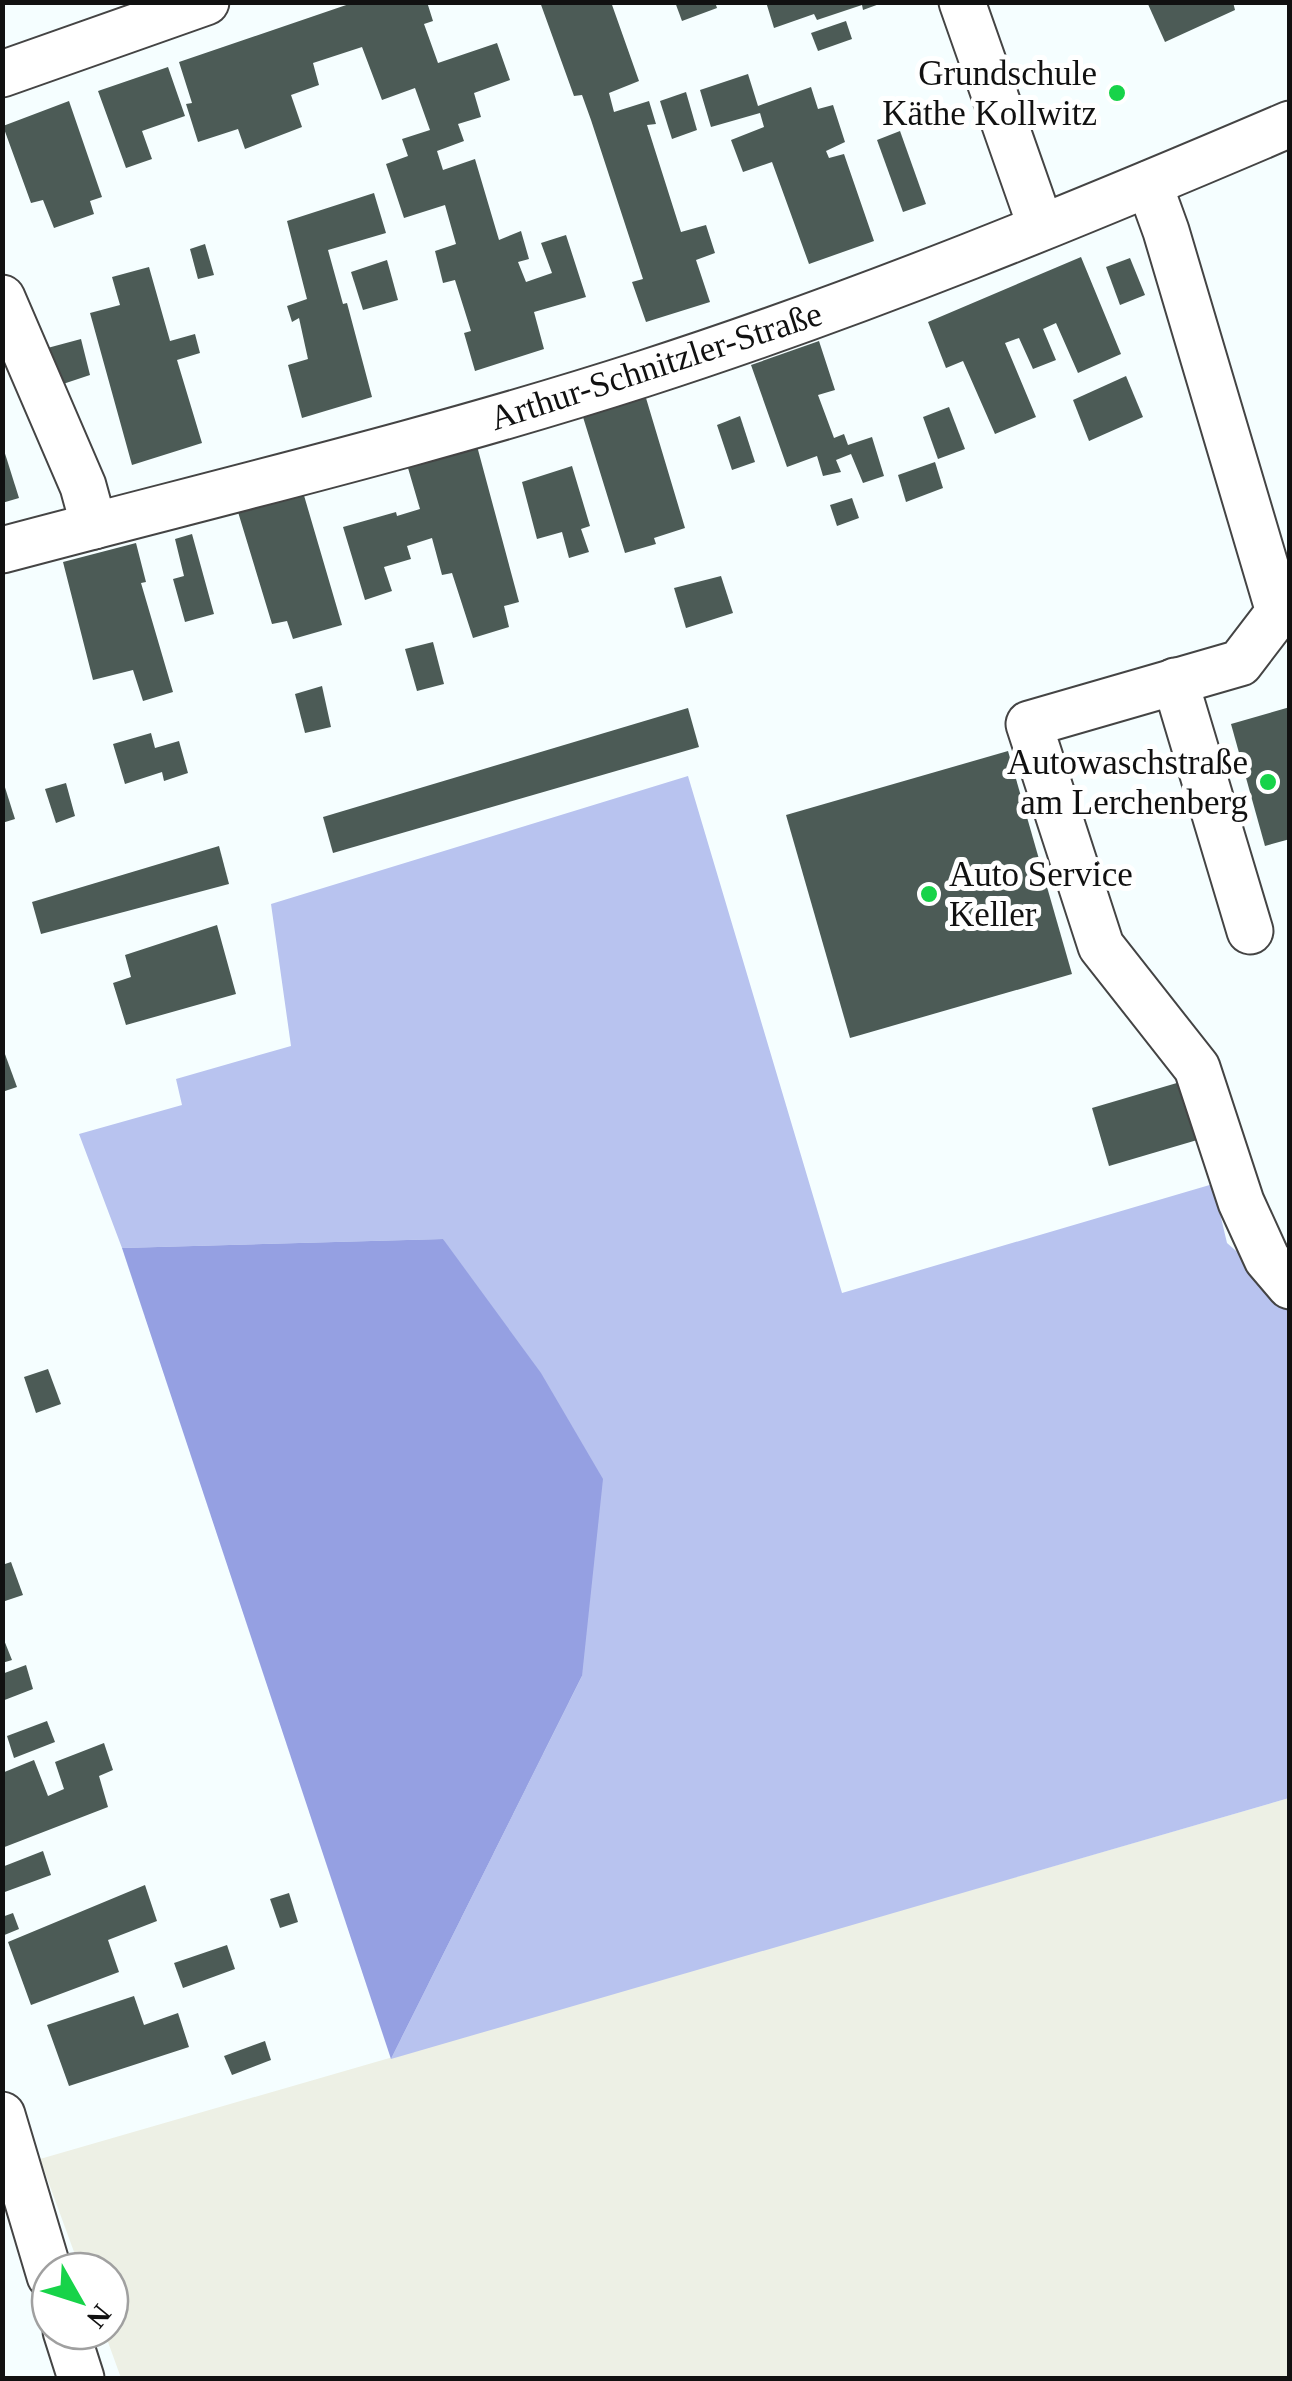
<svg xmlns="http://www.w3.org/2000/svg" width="1292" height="2381" font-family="Georgia,serif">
	<rect width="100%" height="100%" fill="#f5feff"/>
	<path fill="#edf0e5" d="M1289,1798V2378H121L104,2331H110V2271H81L40,2159Z"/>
	<path fill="#b8c3ef" d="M688,776L842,1293L1213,1184L1227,1243L1289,1297V1798L391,2059L582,1676L443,1239L122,1248L79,1134L182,1105L176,1079L291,1046L271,904Z"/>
	<path fill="#95a0e2" d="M443,1239L541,1373L603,1479L582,1676L391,2059L122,1248Z"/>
	<g fill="#4c5b56">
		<path d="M355,2H427L433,21L424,24L438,63L497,43L510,80L474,93L481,117L458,124L464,141L437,151L443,170L475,159L499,240L521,231L529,259L518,262L526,282L552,273L541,243L566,235L586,297L534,312L544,349L475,371L464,333L471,331L455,280L443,283L435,251L456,244L445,205L404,218L386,164L408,156L402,139L430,130L415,88L382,100L362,47L313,63L319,85L291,95L302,127L245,149L238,129L198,142L186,104L192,103L179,62Z"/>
		<path d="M540,2H611L639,81L609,93L614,112L649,101L656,124L647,125L681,232L706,225L715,253L696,260L710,302L646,322L632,282L643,279L591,120L582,95L574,96Z"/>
		<path d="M675,2H715L717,8L682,21Z"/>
		<path d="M766,2H882V3L863,10L862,5L817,20L814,14L774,28Z"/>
		<path d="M1147,2H1233L1235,10L1165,42Z"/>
		<path d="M846,21L852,39L818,51L811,33Z"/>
		<path d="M168,67L185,116L142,131L152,159L126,168L98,91Z"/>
		<path d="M748,74L758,106L811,87L818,109L833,105L845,142L826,151L829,158L844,154L874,241L809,264L772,162L743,172L731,140L764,127L760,113L711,127L700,90Z"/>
		<path d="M686,92L697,130L672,139L660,101Z"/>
		<path d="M69,101L102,197L90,201L94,214L54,228L43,200L31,203L3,126Z"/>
		<path d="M900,131L926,204L903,212L877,140Z"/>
		<path d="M374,193L386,233L328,250L343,304L347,303L372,397L302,418L288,365L308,359L299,318L292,322L287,306L307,299L287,221Z"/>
		<path d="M205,244L214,275L198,279L190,249Z"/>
		<path d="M1081,257L1121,354L1078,373L1056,323L1043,329L1056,360L1033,369L1019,338L1005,343L1036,417L995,434L963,361L946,368L928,322Z"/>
		<path d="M1130,258L1145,295L1120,305L1106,267Z"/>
		<path d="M387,260L398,300L363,310L351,272Z"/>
		<path d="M149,267L170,341L195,334L200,353L177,360L202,443L132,465L90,313L120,305L112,277Z"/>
		<path d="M81,339L90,375L54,387L40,350Z"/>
		<path d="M819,341L835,390L818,395L834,438L844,434L848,445L872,437L884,476L863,483L851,454L836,460L841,472L823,476L817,456L787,467L751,365Z"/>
		<path d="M1126,376L1143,417L1089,441L1073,400Z"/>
		<path d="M646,398L685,528L654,538L656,544L625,553L583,417Z"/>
		<path d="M949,407L965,449L938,459L923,417Z"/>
		<path d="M740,416L755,462L732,470L717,425Z"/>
		<path d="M2,444L19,498L2,503Z"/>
		<path d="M477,446L519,602L504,606L509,627L473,638L452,573L442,575L432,538L407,546L411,559L384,567L392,591L365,600L343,527L396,512L397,516L420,509L408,468Z"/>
		<path d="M935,462L943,488L906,502L898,475Z"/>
		<path d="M572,466L590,526L581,529L589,552L569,558L562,532L537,539L522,482Z"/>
		<path d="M303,492L342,625L293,639L287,621L272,624L238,512Z"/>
		<path d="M852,498L859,518L837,526L830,505Z"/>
		<path d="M192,534L214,614L185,622L173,579L184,576L175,539Z"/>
		<path d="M136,543L146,582L141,583L173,692L143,701L133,670L93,680L63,562Z"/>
		<path d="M721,576L733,613L686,628L674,588Z"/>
		<path d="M433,642L444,684L417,691L405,649Z"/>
		<path d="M322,686L331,727L305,733L295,694Z"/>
		<path d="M1290,707V839L1265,846L1231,724Z"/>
		<path d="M688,708L699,747L333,853L323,817Z"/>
		<path d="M151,733L155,748L179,741L188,773L164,781L162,772L125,784L113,744Z"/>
		<path d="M1008,751L1072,974L850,1038L786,815Z"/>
		<path d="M2,778L15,819L2,823Z"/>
		<path d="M66,783L75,816L56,823L45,789Z"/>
		<path d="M219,846L229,884L41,934L32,902Z"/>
		<path d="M217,925L236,994L126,1025L113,983L131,977L125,955Z"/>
		<path d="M2,1046L17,1087L2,1092Z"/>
		<path d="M1187,1080L1204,1138L1109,1166L1092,1108Z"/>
		<path d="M48,1369L61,1404L36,1413L24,1377Z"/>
		<path d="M11,1562L23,1595L2,1602V1565Z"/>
		<path d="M2,1635L12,1660L2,1663Z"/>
		<path d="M26,1665L33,1689L2,1701V1674Z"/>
		<path d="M47,1721L55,1742L14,1758L7,1736Z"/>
		<path d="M104,1743L113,1770L99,1776L108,1807L2,1848V1773L34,1760L48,1796L64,1789L55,1762Z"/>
		<path d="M43,1851L51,1875L2,1893V1867Z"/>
		<path d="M145,1885L157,1921L108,1940L119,1972L31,2005L8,1942Z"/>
		<path d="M289,1893L298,1922L280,1928L270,1899Z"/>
		<path d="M13,1913L19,1929L2,1936V1917Z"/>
		<path d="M227,1945L235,1969L183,1988L174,1963Z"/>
		<path d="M134,1996L144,2025L178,2013L189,2047L69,2086L47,2025Z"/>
		<path d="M265,2041L271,2060L232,2075L224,2056Z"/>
	</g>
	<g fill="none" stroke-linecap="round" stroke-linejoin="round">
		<g stroke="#444" stroke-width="49">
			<g id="minor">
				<path d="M962,2L1041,227"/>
				<path d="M2,74L206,2"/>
				<path d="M1149,184L1166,231L1279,612L1240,663L1029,724L1101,946L1197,1068L1241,1202L1267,1259L1290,1286"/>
				<path d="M2,298L83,486L94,526"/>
				<path d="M2,550C216,493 432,442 643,374C863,303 1077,215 1290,124"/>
				<path d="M1175,681L1250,931"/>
				<path d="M2,2115L50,2276"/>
				<path d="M66,2331L81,2378"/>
			</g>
		</g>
		<use href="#minor" stroke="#fff" stroke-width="45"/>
	</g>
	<g fill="#17d349" stroke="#fff" stroke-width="4">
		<circle cx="1117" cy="93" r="10"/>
		<circle cx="1268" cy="782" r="10"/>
		<circle cx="929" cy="894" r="10"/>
	</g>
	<g text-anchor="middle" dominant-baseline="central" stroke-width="10" stroke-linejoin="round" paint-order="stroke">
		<g font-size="35" fill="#111" stroke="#fff" text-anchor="end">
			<text x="1097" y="73">Grundschule<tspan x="1097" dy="40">Käthe Kollwitz</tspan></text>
			<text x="1248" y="762">Autowaschstraße<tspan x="1248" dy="40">am Lerchenberg</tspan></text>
			<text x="949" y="874" text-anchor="start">Auto Service<tspan x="949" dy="40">Keller</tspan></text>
		</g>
		<g font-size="35" fill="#111" stroke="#fff">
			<text transform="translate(656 366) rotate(-18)">Arthur-Schnitzler-Straße</text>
		</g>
	</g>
	<rect width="1292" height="2381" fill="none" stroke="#111111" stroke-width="10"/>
	<g transform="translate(80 2301) rotate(129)"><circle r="48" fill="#ffffff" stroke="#a0a0a0" stroke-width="2.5"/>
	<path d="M0-8L18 38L0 25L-18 38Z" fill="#17d349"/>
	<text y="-15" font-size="28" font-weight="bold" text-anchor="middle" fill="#111111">N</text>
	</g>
</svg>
